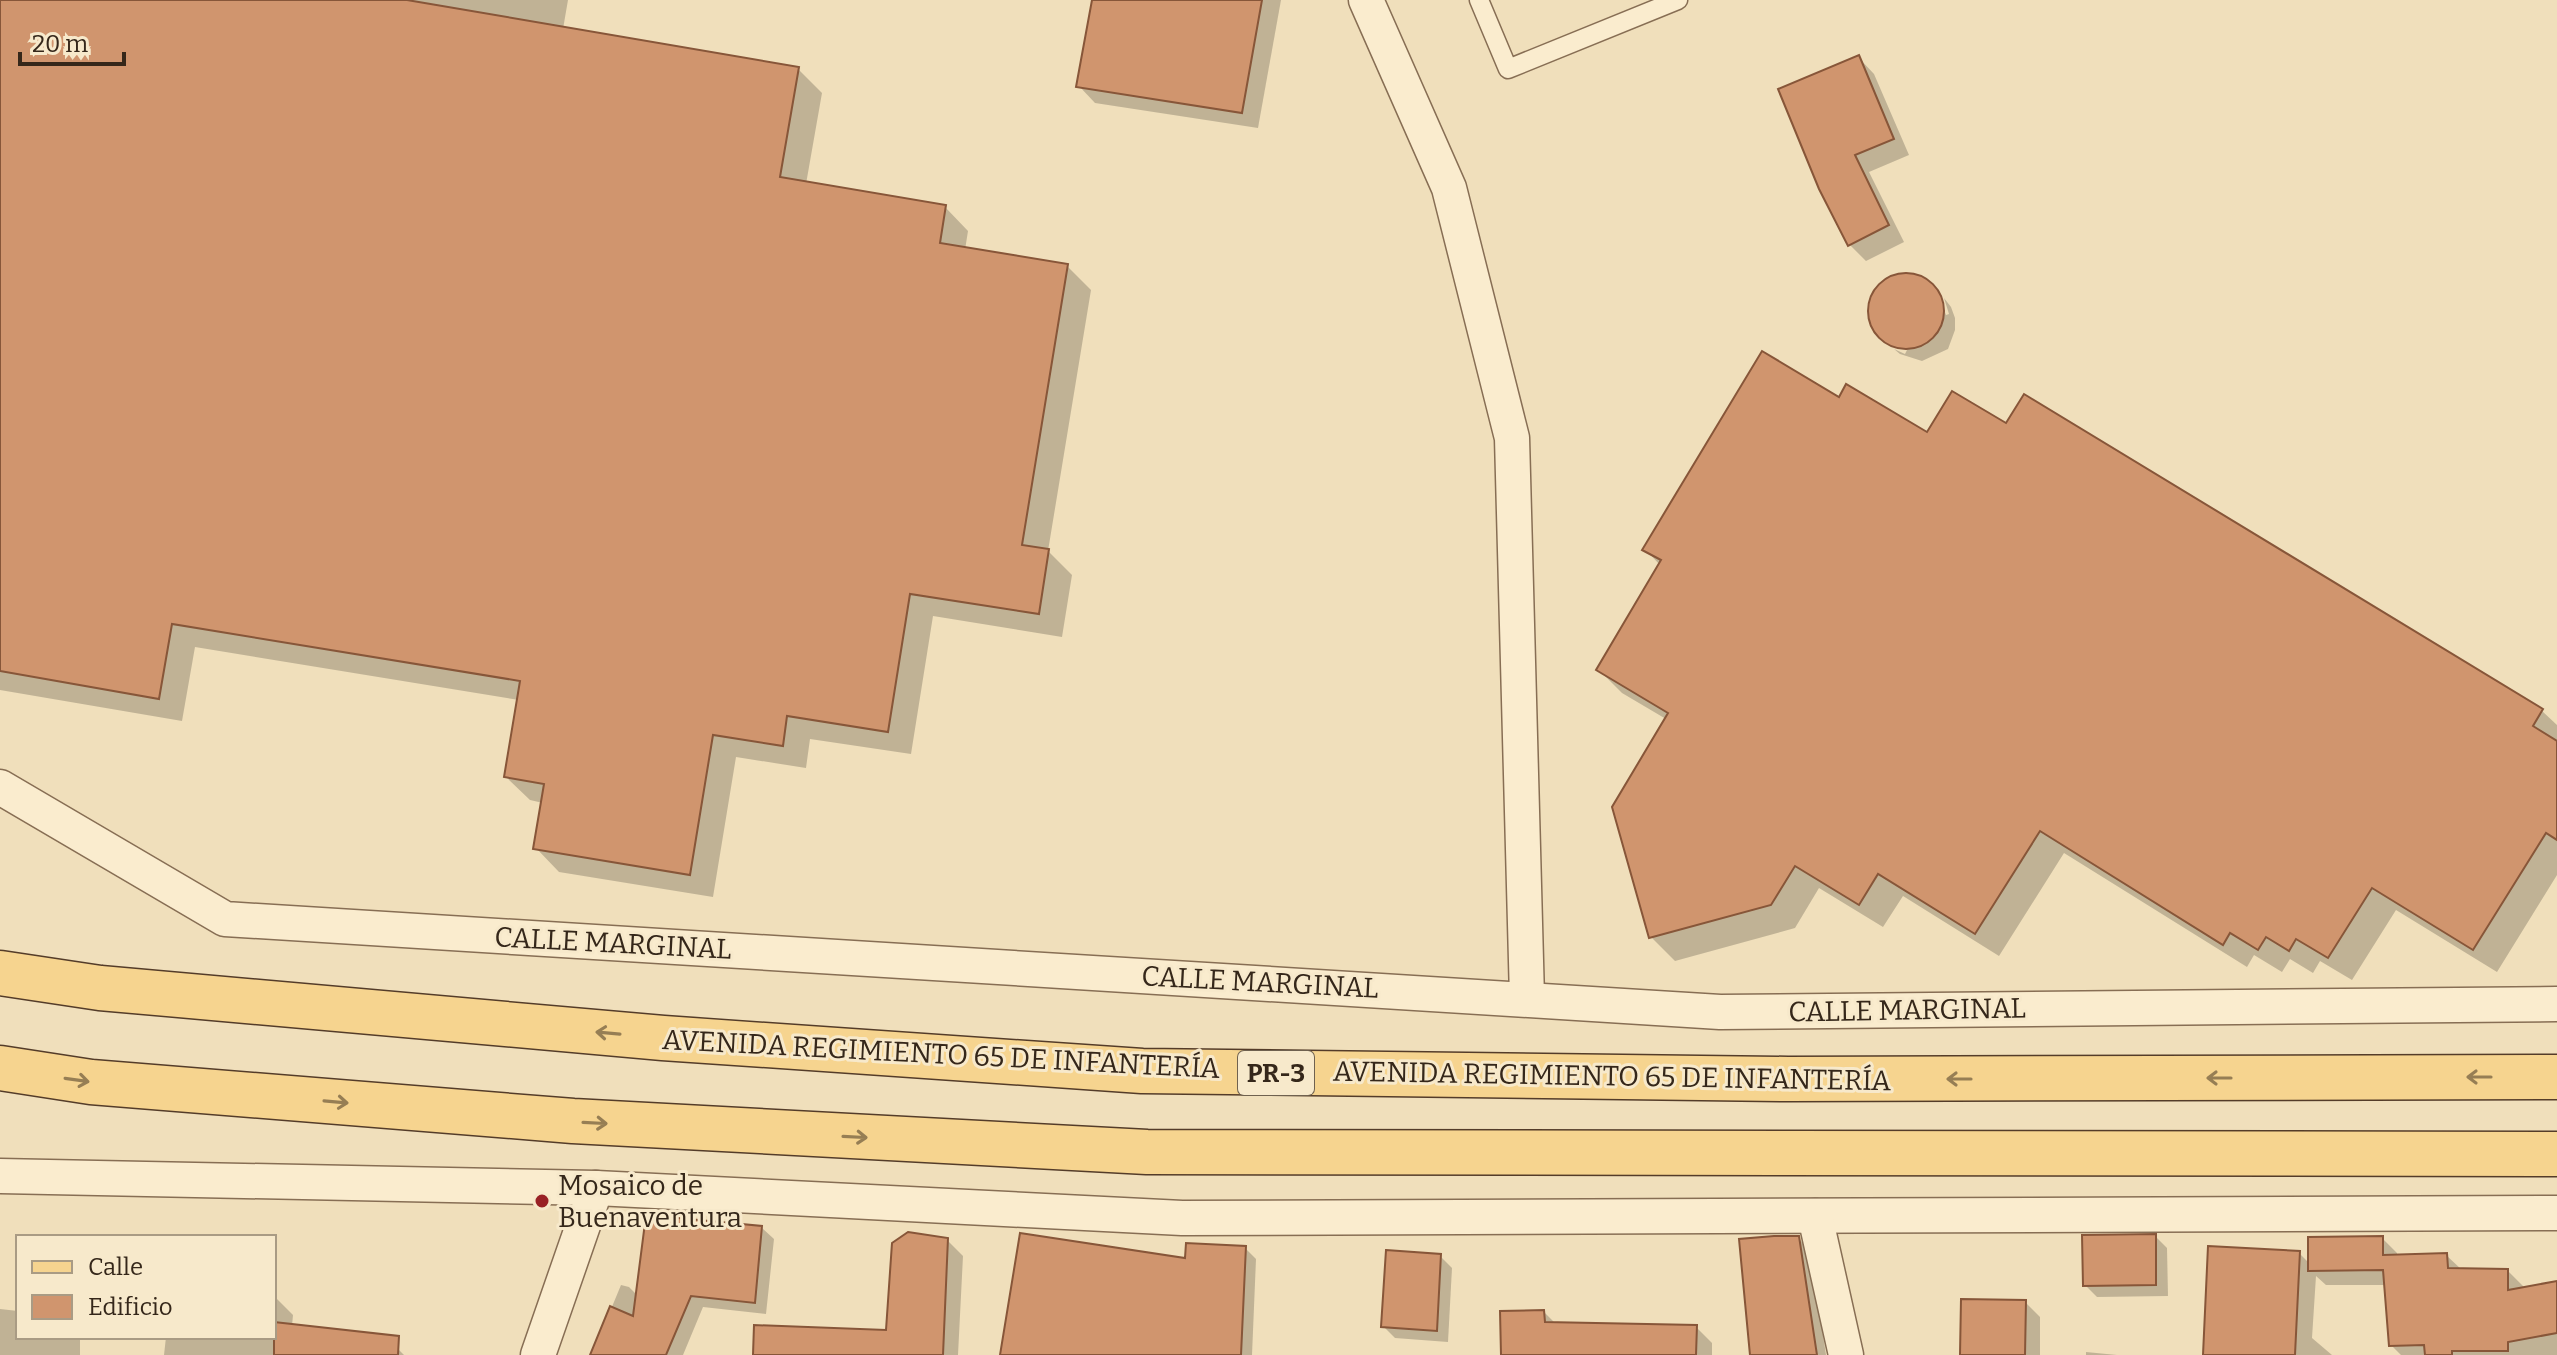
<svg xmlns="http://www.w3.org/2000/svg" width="2557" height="1355" font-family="Bitter,serif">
	<rect width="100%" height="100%" fill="#f0dfbb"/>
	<g fill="#0003">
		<path d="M0,0H568L563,29L798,69L822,93L806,184L945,207L968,231L965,250L1067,266L1091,290L1048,551L1072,575L1062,637L933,616L911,754L810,739L806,768L736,757L713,897L559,872L536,848L543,803L530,800L506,777L519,700L195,647L182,721L0,690Z"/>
		<path d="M1097,0H1281L1258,128L1095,103L1079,86Z"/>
		<path d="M1858,57L1874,74L1909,155L1869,172L1904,242L1866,261L1849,244Z"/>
		<path d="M1909,275L1931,284L1937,291L1946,315L1949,314L1944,298L1951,307L1955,318V330L1948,349L1922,361L1900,354L1894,349L1905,354L1907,350L1888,343L1872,322V299L1878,289L1892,277Z"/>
		<path d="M2024,396L2542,711L2557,725V875L2497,972L2396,910L2352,980L2320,961L2313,973L2290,959L2282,972L2254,955L2247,967L2064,853L1999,956L1903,896L1883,927L1819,888L1795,928L1675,961L1651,937L1666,719L1622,693L1598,669L1660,565L1645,549L1839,400L1928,435L2006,425Z"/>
		<path d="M762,1228L774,1239L766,1314L703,1307L683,1355H592L621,1285L629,1287L638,1296Z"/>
		<path d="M2155,1236L2167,1248L2168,1296L2097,1297L2085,1285Z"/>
		<path d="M1798,1238L1810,1250L1826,1355H1752Z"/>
		<path d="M2382,1238L2397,1253V1257L2446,1255L2462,1270L2508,1271L2523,1286V1289L2557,1283V1355H2401L2391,1345L2386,1285H2326L2316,1276L2312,1338L2332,1355H2205L2299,1253L2310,1264Z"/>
		<path d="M947,1240L963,1256L958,1355H756L888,1332Z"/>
		<path d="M1245,1248L1256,1259L1252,1355H1002L1187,1260Z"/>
		<path d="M1440,1256L1452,1268L1448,1342L1395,1338L1383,1326Z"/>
		<path d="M274,1296L293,1315L292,1326L386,1337L404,1355H164L166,1337H274Z"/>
		<path d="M2025,1302L2040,1317V1355H1962Z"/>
		<path d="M0,1309L18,1311V1337H80V1355H0Z"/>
		<path d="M1544,1312L1556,1324L1696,1327L1712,1343V1355H1503Z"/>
		<path d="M2086,1352L2117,1355H2086Z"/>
	</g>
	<g fill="#d0956e" stroke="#875639" stroke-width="2">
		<path d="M0,0H407L799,67L780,177L946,205L940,243L1068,264L1022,545L1049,549L1039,614L910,594L888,732L787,716L783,746L713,735L690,875L533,849L544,784L504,777L520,681L172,624L159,699L0,671Z"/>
		<path d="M1092,0H1262L1242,113L1076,87Z"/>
		<path d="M1859,55L1894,139L1855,155L1889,225L1848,246L1819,189L1778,89Z"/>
		<circle cx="1906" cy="311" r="38"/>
		<path d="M1762,351L1839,397L1846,384L1927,432L1952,391L2006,423L2024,394L2543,709L2533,726L2557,741V840L2546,833L2473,950L2372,888L2328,958L2296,939L2289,951L2266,937L2258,950L2230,933L2223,945L2040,831L1975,934L1878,874L1859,905L1795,866L1771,905L1649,938L1612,807L1668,713L1596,670L1661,560L1642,550Z"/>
		<path d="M646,1215L762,1226L755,1303L691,1296L666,1355H590L610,1306L633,1316Z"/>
		<path d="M908,1232L948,1238L943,1355H753L754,1325L886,1330L892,1243Z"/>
		<path d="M1020,1233L1185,1258L1186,1243L1246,1246L1241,1355H1000Z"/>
		<path d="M2156,1234V1285L2083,1286L2082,1235Z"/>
		<path d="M1774,1236H1799L1817,1355H1750L1739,1239Z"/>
		<path d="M2383,1236V1255L2447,1253L2448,1268L2508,1269V1290L2557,1281V1333L2508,1342V1351H2452V1355H2425L2424,1345L2389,1346L2383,1270L2308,1271V1237Z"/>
		<path d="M2208,1246L2300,1251L2295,1355H2203Z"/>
		<path d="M1386,1250L1441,1254L1437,1331L1381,1327Z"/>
		<path d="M1961,1299L2026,1300L2025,1355H1960Z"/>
		<path d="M1544,1310L1545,1322L1697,1325L1696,1355H1501L1500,1311Z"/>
		<path d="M274,1322L399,1336L398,1355H274Z"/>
	</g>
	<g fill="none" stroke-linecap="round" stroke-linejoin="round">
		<g stroke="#876e54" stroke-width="21">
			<path id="lane" d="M1479,0L1508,69L1678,0"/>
		</g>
		<g stroke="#876e54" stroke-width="37">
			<g id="street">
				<path d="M1366,0L1449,188L1512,438L1527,998"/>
				<path d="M0,787L225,919L1720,1012L2557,1004"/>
				<path d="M0,1176L596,1188L1182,1218L2557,1213"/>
				<path d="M1815,1216L1846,1355"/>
				<path d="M538,1355L596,1188"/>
			</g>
		</g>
		<g stroke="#543c29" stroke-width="47">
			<g id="primary">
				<path d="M0,973L100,988L663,1038L1142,1071L1788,1079L2557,1077"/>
				<path d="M0,1068L91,1082L573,1121L1147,1152L2557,1154"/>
			</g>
		</g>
		<use href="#lane" stroke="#faecce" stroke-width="18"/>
		<use href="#street" stroke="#faecce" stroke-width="34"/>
		<use href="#primary" stroke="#f6d48f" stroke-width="44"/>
	</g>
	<defs><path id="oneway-shaft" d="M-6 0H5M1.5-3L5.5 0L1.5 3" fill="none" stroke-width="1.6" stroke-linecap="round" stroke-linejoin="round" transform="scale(2)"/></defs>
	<g stroke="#967e54">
		<use href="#oneway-shaft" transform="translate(608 1033) rotate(-175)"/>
		<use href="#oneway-shaft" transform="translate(2479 1077) rotate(180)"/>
		<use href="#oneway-shaft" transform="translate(2219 1078) rotate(180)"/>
		<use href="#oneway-shaft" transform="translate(1959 1079) rotate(180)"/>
		<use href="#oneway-shaft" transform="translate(77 1080) rotate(8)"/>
		<use href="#oneway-shaft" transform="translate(336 1102) rotate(5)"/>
		<use href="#oneway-shaft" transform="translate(595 1123) rotate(3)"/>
		<use href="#oneway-shaft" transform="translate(855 1137) rotate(3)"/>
	</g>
	<circle fill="#992125" stroke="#f7e9cb" stroke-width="3" cx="542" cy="1201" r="8"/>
	<g text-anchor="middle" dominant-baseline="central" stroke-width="6" stroke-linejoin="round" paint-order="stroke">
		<rect fill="#f7e9cb" stroke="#6f614f" stroke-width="2" x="1238" y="1051" width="76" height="44" rx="6"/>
		<g font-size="26" font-weight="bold" fill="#35271a">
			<text x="1276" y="1073">PR-3</text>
		</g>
		<g font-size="28" fill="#35271a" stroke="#f7e9cb">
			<text transform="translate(613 943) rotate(3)">CALLE MARGINAL</text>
			<text transform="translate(1260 982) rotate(3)">CALLE MARGINAL</text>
			<text transform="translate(1907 1010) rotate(-1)">CALLE MARGINAL</text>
			<text transform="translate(941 1054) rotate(3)">AVENIDA REGIMIENTO 65 DE INFANTERÍA</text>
			<text transform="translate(1612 1076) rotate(1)">AVENIDA REGIMIENTO 65 DE INFANTERÍA</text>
		</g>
		<g font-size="28" fill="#35271a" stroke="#f7e9cb" text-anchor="start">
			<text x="558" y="1185">Mosaico de<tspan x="558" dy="32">Buenaventura</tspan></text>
		</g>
	</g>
	<rect x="16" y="1235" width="260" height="104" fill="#f7e9cb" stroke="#a99b84" stroke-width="2"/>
	<rect x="32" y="1261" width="40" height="12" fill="#f6d48f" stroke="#a99b84" stroke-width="2"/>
	<text x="88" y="1275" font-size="24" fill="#35271a">Calle</text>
	<rect x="32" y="1295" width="40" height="24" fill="#d0956e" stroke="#a99b84" stroke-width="2"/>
	<text x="88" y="1315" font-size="24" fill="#35271a">Edificio</text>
	<path d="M20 52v12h104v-12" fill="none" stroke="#35271a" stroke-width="4"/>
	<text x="32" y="52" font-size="24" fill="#35271a" stroke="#f7e9cb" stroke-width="6" paint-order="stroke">20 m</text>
</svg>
